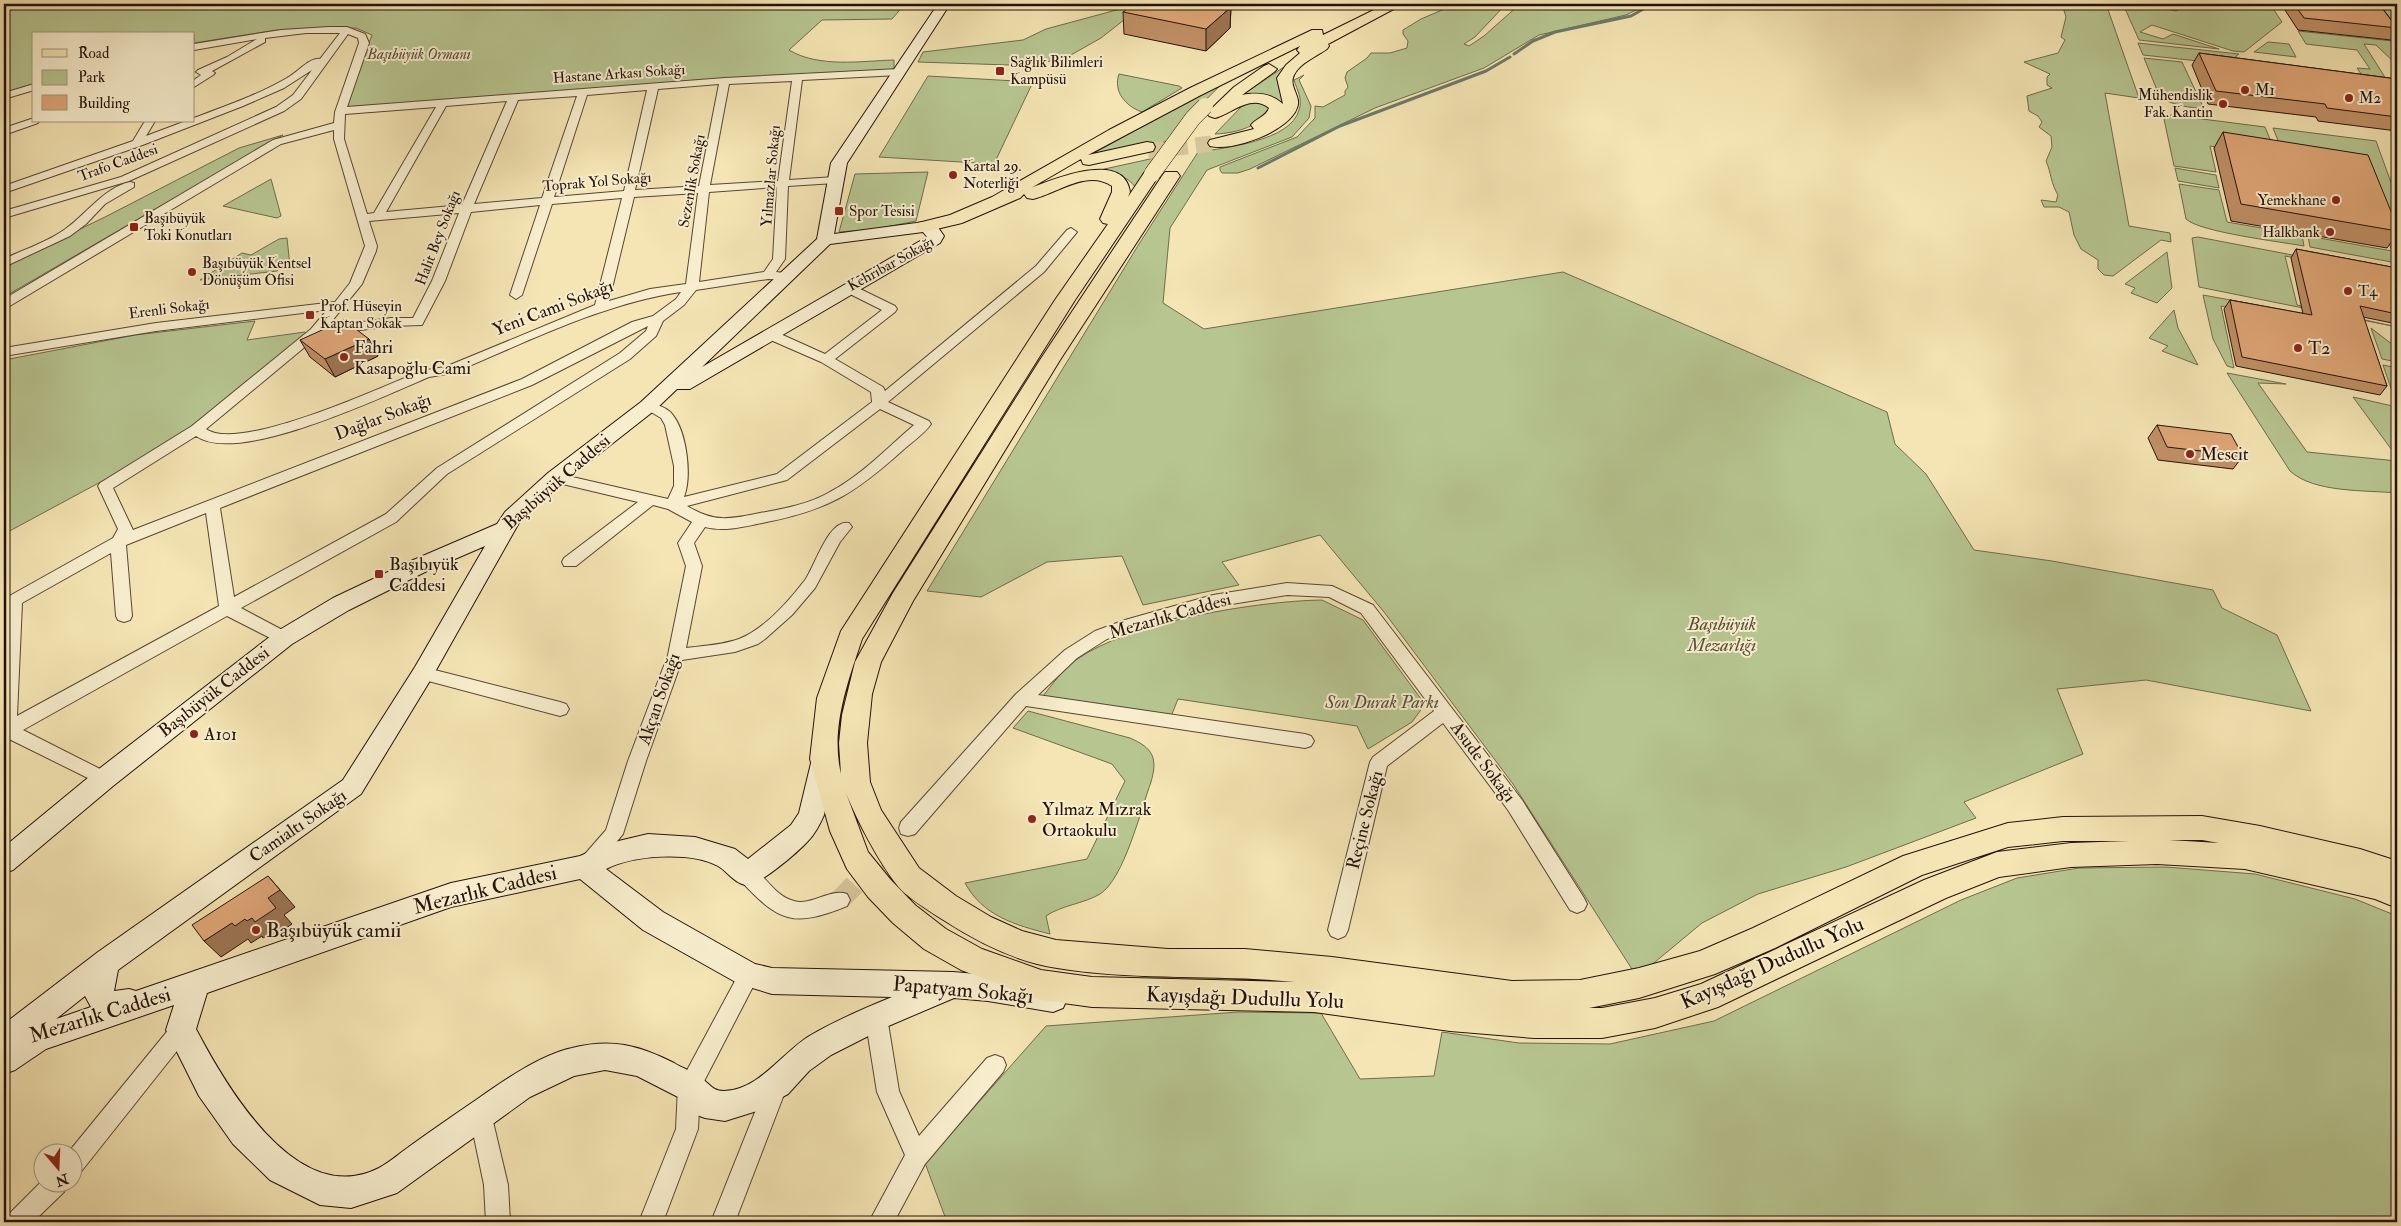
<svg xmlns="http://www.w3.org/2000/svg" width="2401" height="1226" font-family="'IM FELL Double Pica',serif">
	<rect width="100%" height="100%" fill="#f5e5b4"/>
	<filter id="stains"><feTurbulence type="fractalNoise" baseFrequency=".004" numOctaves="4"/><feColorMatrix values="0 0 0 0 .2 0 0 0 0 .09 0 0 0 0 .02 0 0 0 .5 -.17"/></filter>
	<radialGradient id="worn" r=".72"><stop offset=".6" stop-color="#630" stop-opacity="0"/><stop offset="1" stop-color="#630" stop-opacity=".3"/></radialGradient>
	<g fill="#b7c691" stroke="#6e6c4d">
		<path d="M4,4H905L892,19L822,20L789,50C819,68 861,61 894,60V70L344,109L372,35L356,28L277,30L194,43V34H34V85L4,94Z"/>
		<path d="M1456,4H1506L1475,37L1464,44L1469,46L1484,36L1520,4H1648L1626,15L1539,35L1484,68L1375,108L1250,169L1238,173H1222L1220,170V167L1297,137L1315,118V106L1323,107L1345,95V91L1348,87L1345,78L1347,72L1367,58L1371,53H1390L1407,48L1408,41L1403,34V30L1421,19Z"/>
		<path d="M2062,4H2106L2139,98L2105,93L2129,226L2170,233L2171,242L2161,240L2113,276L2104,275L2098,269V260L2081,249L2074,235L2069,212L2059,207H2044L2041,200L2056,202L2058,195C2051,184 2051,172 2046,161L2052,147L2051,136L2039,127L2042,122L2038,116L2029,111L2027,96L2052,88L2047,85V77L2050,74L2024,62L2058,53L2065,40L2061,37L2066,17Z"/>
		<path d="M2123,4H2145L2176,11L2180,9L2171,4H2270L2282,22L2244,52L2233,51L2152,25L2140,32L2163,39L2173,34L2219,49L2139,40Z"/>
		<path d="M2323,4H2397V65L2376,45L2364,44L2388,82L2366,81L2357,68L2370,69L2357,50L2306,44L2298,31L2393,41L2371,9Z"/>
		<path d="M1135,5L1134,12L1101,38L1062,60L1009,65L918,62L923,52L1023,40L1046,29Z"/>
		<path d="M2268,42L2289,44L2296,57L2254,52Z"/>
		<path d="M2138,43L2239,54L2226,64L2143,55Z"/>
		<path d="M2144,58L2182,62L2204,109C2189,107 2170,106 2159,95Z"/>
		<path d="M1287,65L1284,110L1242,95Z"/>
		<path d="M1119,74L1179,86L1182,88L1142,112C1125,106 1113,91 1119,74Z"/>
		<path d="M1304,75L1299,80L1311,106L1309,118L1292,137L1207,170L1170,228L1163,303L1204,329L1563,272L1887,412L1895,444L1926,474L1974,550L2052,561L2213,590L2222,608L2277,635L2311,711L2146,680L2057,689L2083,754L1964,802L1976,818L1846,867L1758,894L1702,923L1637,977L1513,784L1384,612L1320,535L1222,562L1239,585L1143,605L1122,556L1047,562L981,597L927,591L1139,244L1198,152C1224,148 1291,141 1299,110C1303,99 1297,90 1294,80Z"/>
		<path d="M928,76L1033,82L994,164L879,157Z"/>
		<path d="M1226,80L1186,119L1169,141L1085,158Z"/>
		<path d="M1256,101L1273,108C1258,126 1239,133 1215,134L1243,105Z"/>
		<path d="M2171,115L2265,127L2277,156L2210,146L2216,172L2174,166L2164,119Z"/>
		<path d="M2273,128L2376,141L2397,199V263L2310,247L2308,236L2392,251L2360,169L2285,158Z"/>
		<path d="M283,135L4,297V266L105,217L239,148Z"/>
		<path d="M1159,157L1135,187C1128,176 1113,173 1100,170Z"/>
		<path d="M2175,168L2216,175L2219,188L2178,181Z"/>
		<path d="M928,172L916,221L876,229L839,232L855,174Z"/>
		<path d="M271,179L281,216L277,218L223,206Z"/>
		<path d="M2179,184L2219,190L2227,222L2302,235L2304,246C2282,242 2199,232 2186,219Z"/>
		<path d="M2198,237L2397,275V277L2285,256L2297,305L2397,327L2199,287L2192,238Z"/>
		<path d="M287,238L290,266L280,268L277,271L200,280L242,253L251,255L279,239Z"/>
		<path d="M2167,252L2172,288L2157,303L2131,293L2135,288L2125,284Z"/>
		<path d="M2203,295L2356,323L2358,332L2221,306L2234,368L2227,366L2213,339Z"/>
		<path d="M2174,310L2178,328L2198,365L2162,351L2168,346L2149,338Z"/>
		<path d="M255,321L247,340L305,332L310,336L184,432L121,471L4,534V360L135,335Z"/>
		<path d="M2371,328L2397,348V362L2382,359Z"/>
		<path d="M2383,365L2397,368V401L2395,400Z"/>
		<path d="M2227,373L2286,384L2258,383L2307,452L2397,461V493C2365,490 2314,493 2290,471Z"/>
		<path d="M2353,397L2397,407V457Z"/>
		<path d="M1322,600L1363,620L1421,699L1423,707L1412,722L1368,749L1357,726L1178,699L1170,719L1042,697C1053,684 1062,670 1076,660C1129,622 1256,601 1322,600Z"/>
		<path d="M1028,711L1130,738C1153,748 1158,758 1151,782C1141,809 1124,879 1100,894C1083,904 1062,905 1046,916L1050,934C1015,925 983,916 965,883L1087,859L1125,781L1112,764L1013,728Z"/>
		<path d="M2166,867L2255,874L2355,899L2397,916V1222H947L925,1163L1046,1026L1238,1012L1321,1013L1360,1079L1434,1076L1442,1032L1519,1043L1610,1044L1714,1021L1961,900L2017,878L2079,868Z"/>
	</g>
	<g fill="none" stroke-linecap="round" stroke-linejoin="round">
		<g stroke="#6c796a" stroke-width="3">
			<path d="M1514,54L1533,41L1555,32L1631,16L1652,4"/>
			<path d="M1258,168L1340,126L1486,71L1510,57"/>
		</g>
		<path stroke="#d6c59a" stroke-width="21" stroke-dasharray="21 11" stroke-linecap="butt" d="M840,900L908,828"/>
		<path stroke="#d6c59a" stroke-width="16" stroke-dasharray="16 8" stroke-linecap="butt" d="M1148,151L1216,143"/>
		<g stroke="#584634" stroke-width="2">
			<g id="street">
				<path d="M329,27H347L365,34L369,43L347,107L725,78L899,69L904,72L899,75L802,80L789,180L835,177L841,180L835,183L788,186L785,259L776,272L792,274L794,277L792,280L768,279L696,290L684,305L663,321L656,336L630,359L447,474L396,522L241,608L290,634L292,638L290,642L284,644L278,642L227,616L23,730L110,774L113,779L110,784L104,786L7,738L4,739V599L113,538L118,529L98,486L100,483L192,426L311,329L327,310L156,331L4,356V348L156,323L335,302L350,283L365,246L334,139V130L281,144L8,307L4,308V299L273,140L334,123L335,112L359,43L358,38L348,34L301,99L284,111L129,181L4,218V211L121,177L276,107L293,95L312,70L284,88L243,106L140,146L4,193V186L133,141L145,121H155L146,136L186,121H194V118C225,106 258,95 287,78C297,73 310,57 320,59L340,33H306L265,38V42L212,71L215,73L213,75L194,87V80L201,75L196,72L198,70L227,57L257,39L194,50V44L281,30ZM792,81L778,181L710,185L729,84ZM719,84L699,186L635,190L658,89ZM647,90L624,191L554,197L587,95ZM577,96L542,198L474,204L518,100ZM507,101L462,205L386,212L446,106ZM436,107L374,213L367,214L344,139L345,114ZM777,187L773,259L764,272L699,282L709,192ZM698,193L686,284L650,289L609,301L634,197ZM622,198L595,305L445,367L421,371C382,387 239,453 206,429L324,331L330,334L391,326L422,325L445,281L471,212L540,205L510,295L516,299L522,295L552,204ZM459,213L432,281L413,318H391L327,327L362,284L376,251L377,246L369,221ZM681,292L676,299L653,316L632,322L522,379L133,530L113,488L196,436C238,466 384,396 429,377L453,373C527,342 601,304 681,292ZM648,326L646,331L620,353L437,468L386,514L234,597L220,508L532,385ZM206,513L219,606L17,716L22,603L111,553L116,616L118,620L124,622L130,620L132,616L126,545Z"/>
				<path d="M34,84V90L4,99V93Z"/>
				<path d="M34,118V121H39L38,123L4,135V128Z"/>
				<path d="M130,182L134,183V187L105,204L86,224L70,236L4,267V259C23,250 47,242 64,230C86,215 103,188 130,182Z"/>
				<path d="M1071,228L1077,232L1044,272L888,402L929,421L931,424C924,434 912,442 903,450C853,495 828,510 762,523C742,527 724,532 705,527L694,543L702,566L686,648C703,646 722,645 739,639C764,629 789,601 805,580C815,566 829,518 849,523L852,527L840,542L815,588L792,615L765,639L758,644L735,652L682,660L646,761L623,834L595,868L588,870L581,868L578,862L606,830L628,761L668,655L686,566L678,543L692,522L668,509L653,505L576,566H564L562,562L564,558L638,502L550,481L548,478L550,475L555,473L668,499L674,486V466L665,425L661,418L641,406L648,402C655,404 668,408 672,414C687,432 692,476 684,497L777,474L872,402L871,392L821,362L766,338L765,335L766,332H776L825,354L882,310L844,291L842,288L844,285H852L895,306L897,309L895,312L835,359L883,387L885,391L1036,266L1067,230ZM880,409L914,425C887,448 862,475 830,492C809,504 784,509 760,513C730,519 715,523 687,506L787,480Z"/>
				<path d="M1287,583L1332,586L1373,605L1522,800L1584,898L1587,904L1584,910L1577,913L1570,910L1508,810L1443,723L1387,766L1348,930L1345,936L1338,939L1331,936L1328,930L1370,762L1373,757L1434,711L1361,613L1329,597L1287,595L1213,607L1136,629L1107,639L1077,658L1038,695L1305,734L1311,736L1314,741L1311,746L1305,748L1026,706L915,834L908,836L901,834L899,828L901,822L1016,694L1065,650L1095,631L1125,620L1213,595Z"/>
				<path d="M423,667L560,702L566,704L569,709L566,714L560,716L417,678L415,673L417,668Z"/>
				<path d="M747,866C765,872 773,896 794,901C812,906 830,888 847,894L850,900L847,906C793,928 779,922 740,880L737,874L740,868Z"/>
				<path d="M749,966L756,968L759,975L700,1089L698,1129L663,1222H639L676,1129L678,1087L742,968Z"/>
				<path d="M876,1007L883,1010L887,1017L899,1091L919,1136L987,1058L995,1055L1003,1058L1006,1065L1003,1072L925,1164L894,1222H869L905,1155L877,1092L865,1017L869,1010Z"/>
				<path d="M181,1020L188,1023L192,1030L188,1037L80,1173L72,1176V1154H67L174,1023Z"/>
				<path d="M777,1073L785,1077L788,1084L735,1222H711L769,1077Z"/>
				<path d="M480,1102L488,1105L491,1113L508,1185L510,1222H486L484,1185L469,1113L472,1105Z"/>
				<path d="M42,1181V1184H68L64,1192L33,1222H5L9,1214Z"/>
			</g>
		</g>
		<g stroke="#241109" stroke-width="2">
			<path id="secondary" d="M938,4H950L847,163L834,234L924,222L937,226L944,236L940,243L690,389H677L655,410L562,483L520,521L431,679L361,794L118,970L114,991L129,989L136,991L451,883L580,856L610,843L648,834L695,837L735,849L748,859L791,825L799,813L812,759L815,752L824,749L833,752L836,759L824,815C820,824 815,834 808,841C799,851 759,886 746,885C735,884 727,871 718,866C691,851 633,855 606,869L663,912L755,964L772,968L953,972L988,975L1053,986L1063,990L1067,999L1063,1008L1053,1012L988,1001L954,998L886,1027L831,1055L809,1071L788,1094L757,1111L725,1121L705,1118L694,1114L678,1097L637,1076L605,1070L574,1076L530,1097L397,1193L351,1208L320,1205L270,1180L233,1144L199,1096L166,1030L174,1005L46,1049L15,1070L4,1074V1024L98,952L343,780L415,667L485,546L427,571L349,610L292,644L113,786L13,870L4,873V847L95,772L276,632L333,598L411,561L497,524L505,512L548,473L641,402L817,239L831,163ZM923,232L927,237L702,367L830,244ZM580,879L643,930L739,984L772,994L892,997C865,1008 837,1020 811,1035C783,1051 760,1090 724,1091C712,1091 709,1083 700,1077C692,1071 682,1068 674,1063C639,1045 611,1038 572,1048C540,1055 503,1081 476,1100C454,1115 432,1130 410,1146C400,1153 390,1162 379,1168C297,1210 226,1086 196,1029L207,993L451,907ZM85,996L91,1007L56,1019Z"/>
		</g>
		<g stroke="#241109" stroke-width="2">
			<path id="primary" d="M1386,4H1403L1328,44L1329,46L1327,49C1317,56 1300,63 1294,75C1288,87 1302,96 1297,108C1289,131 1233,152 1210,146L1208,143L1210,140L1254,129L1251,125C1256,118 1266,117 1269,108C1251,93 1231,114 1215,118L1209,116L1207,113L1234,87L1264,66L1269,64L1277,69L1274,72L1242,95C1257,92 1271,93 1283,104L1277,78L1286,65L1300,53L1297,50L1300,46L1201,95L1088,155L1147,142L1153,143L1155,147L1153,151L1089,165L1083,164L1081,159L1031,188C1054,179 1124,150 1130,192L1128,197L1146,170H1158L1160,174L1075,300L862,639C848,682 830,728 841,774L839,743L842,715L855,662L893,593L1040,360L1162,176L1165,172H1177L1180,176L1060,360L913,601L881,662L872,694L867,743L870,782L881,810L919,868L956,896L991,917L1022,931L1056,940L1168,949H1245L1332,957L1512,981L1580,980L1639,968L1700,951L1753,928L1903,856L2008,823L2063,817L2202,816L2260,826L2360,849L2397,861V908L2375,899L2245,869L2157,864L2071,867L1999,877L1946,898L1718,1007L1655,1028L1602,1038H1534L1450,1031L1314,1012L1092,1007L1041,1000L961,970L924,949L893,923L868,897L847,869L830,831L810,759L817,698L841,631L1055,300L1108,224L1103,223L1100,219L1112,192V186C1087,169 1058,193 1033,199L1027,198L1024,194L1026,192L1020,198L962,223L924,232L918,231L915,227L918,223L950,215L992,197L1109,130L1190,88L1312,30H1322L1323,35ZM846,793C857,820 878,861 897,885C907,898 931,912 945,921C979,943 1017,962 1057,968C1135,981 1216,974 1295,982L1092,977L1041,970L982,949L946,929L915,905L890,879L868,852ZM2169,840H2202L2219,843ZM2063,841H2129L2071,843L1997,852L1924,880L1701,984L1655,998L1602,1008H1589L1639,998L1715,974L1775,948L1922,875L2008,847Z"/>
		</g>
		<use href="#street" fill="#f8eece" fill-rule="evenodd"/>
		<use href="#secondary" fill="#f8eece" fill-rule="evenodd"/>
		<use href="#primary" fill="#f5e5b4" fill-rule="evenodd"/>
		<g stroke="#241109" stroke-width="17" stroke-linecap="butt">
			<path id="primary-bridge" d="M1152,174L1193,118L1205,106"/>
		</g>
		<use href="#primary-bridge" stroke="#f5e5b4" stroke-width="16"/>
	</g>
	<g fill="#c19067" stroke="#241109">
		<path d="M2281,4H2379L2397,27V30L2391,40L2298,30Z"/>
		<path d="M1231,7L1230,28L1206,51L1124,34L1123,12Z"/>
		<path d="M2199,53L2397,79V131L2318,121L2316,117L2208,104L2192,65Z"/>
		<path d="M2223,132L2397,226V234L2387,248L2231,221L2214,148Z"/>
		<path d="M2296,249L2397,268V324L2363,317L2387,386L2380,395L2236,366L2224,309L2230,300L2303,314L2291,258Z"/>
		<path d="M369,339L378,356L335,377L310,357L300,340Z"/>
		<path d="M2157,425L2243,456L2233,469L2158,460L2148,438Z"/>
	</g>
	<g fill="#9d7554" stroke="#241109">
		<path d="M1231,7L1230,28L1206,51V29Z"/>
		<path d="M369,339L378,356L335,377L325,359Z"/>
		<path d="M4,758L8,762L4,769Z"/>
		<path d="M268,876L295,907L284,915L292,924L272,938L268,935L263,938L262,936L251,943L248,939L221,957L204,941L268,898Z"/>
	</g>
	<g fill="#e0a778" stroke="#241109">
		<path d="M1134,4H1214L1231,7L1206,29L1123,12Z"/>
		<path d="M2294,4H2379L2397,28L2304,18Z"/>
		<path d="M2199,53L2397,79V117L2327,108L2325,104L2216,91Z"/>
		<path d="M2223,132L2368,155L2397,226V231L2241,204Z"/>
		<path d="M2296,249L2397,268V314L2360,306L2387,386L2242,357L2230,300L2312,315Z"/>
		<path d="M344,320L369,339L325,359L300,340Z"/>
		<path d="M2157,425L2231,434L2243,456L2167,447Z"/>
		<path d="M268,876L280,890L268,898L276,908L255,922L252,918L247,921L245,919L235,926L232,923L204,941L192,925Z"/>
	</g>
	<g fill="#8f2418" stroke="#f8eece" stroke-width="2">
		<rect x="995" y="66" width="10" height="10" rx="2.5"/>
		<circle cx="2245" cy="90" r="5"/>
		<circle cx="2349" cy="98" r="5"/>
		<circle cx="2223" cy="104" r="5"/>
		<circle cx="953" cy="175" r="5"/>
		<circle cx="2336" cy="200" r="5"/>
		<rect x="834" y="206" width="10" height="10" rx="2.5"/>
		<rect x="129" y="222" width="10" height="10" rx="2.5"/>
		<circle cx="2330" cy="232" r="5"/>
		<circle cx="192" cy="272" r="5"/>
		<circle cx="2348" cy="291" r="5"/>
		<rect x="305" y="310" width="10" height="10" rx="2.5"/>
		<circle cx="2298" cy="348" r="5"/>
		<circle cx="344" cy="357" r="5"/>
		<circle cx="2190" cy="454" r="5"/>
		<rect x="374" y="569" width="10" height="10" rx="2.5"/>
		<circle cx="194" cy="734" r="5"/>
		<circle cx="1032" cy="819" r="5"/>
		<circle cx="256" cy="930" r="5"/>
	</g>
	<g text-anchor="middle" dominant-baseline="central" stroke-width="4" stroke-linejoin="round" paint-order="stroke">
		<g font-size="15" font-style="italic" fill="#575039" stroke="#f8eece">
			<text x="419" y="54">Başıbüyük Ormanı</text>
		</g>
		<g font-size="15" fill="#241109" stroke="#f8eece" text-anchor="start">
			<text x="1010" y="62">Sağlık Bilimleri<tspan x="1010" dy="17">Kampüsü</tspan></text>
			<text x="2255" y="90">M1</text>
			<text x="2213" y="95" text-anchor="end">Mühendislik<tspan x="2213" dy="17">Fak. Kantin</tspan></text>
			<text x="2359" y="98">M2</text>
			<text x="963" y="166">Kartal 29.<tspan x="963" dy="17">Noterliği</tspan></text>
			<text x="2326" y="200" text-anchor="end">Yemekhane</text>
			<text x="849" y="211">Spor Tesisi</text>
			<text x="144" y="218">Başıbüyük<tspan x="144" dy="17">Toki Konutları</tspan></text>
			<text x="2320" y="232" text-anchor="end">Halkbank</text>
			<text x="202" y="263">Başıbüyük Kentsel<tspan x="202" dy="17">Dönüşüm Ofisi</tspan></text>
			<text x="2358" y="291">T4</text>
			<text x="320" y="306">Prof. Hüseyin<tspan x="320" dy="17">Kaptan Sokak</tspan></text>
		</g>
		<g font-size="15" fill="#241109" stroke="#f8eece">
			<text transform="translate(619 74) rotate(-4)">Hastane Arkası Sokağı</text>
			<text transform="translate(118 163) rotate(-20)">Trafo Caddesi</text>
			<text transform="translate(771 176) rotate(-85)">Yılmazlar Sokağı</text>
			<text transform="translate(692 181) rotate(-80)">Sezenlik Sokağı</text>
			<text transform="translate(597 182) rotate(-5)">Toprak Yol Sokağı</text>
			<text transform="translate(438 238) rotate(-69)">Halit Bey Sokağı</text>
			<text transform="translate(891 264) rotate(-29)">Kehribar Sokağı</text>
			<text transform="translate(169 309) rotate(-7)">Erenli Sokağı</text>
		</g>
		<g font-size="18" fill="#241109" stroke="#f8eece">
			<text transform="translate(553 308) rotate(-21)">Yeni Cami Sokağı</text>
			<text transform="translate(383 417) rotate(-21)">Dağlar Sokağı</text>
			<text transform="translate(557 482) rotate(-41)">Başıbüyük Caddesi</text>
			<text transform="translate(1170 616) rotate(-16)">Mezarlık Caddesi</text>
			<text transform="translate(214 692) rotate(-38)">Başıbüyük Caddesi</text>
			<text transform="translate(659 699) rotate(-71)">Akçan Sokağı</text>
			<text transform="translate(1483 762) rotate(53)">Asude Sokağı</text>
			<text transform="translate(1365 820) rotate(-76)">Reçine Sokağı</text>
			<text transform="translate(298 826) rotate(-35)">Camialtı Sokağı</text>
		</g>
		<g font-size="18" fill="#241109" stroke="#f8eece" text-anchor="start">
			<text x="354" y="347">Fahri<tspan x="354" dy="21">Kasapoğlu Cami</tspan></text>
			<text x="2308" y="348">T2</text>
			<text x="2200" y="454">Mescit</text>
			<text x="389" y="564">Başıbıyük<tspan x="389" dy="21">Caddesi</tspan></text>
			<text x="204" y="734">A101</text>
			<text x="1042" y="809">Yılmaz Mızrak<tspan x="1042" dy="21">Ortaokulu</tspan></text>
		</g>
		<g font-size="18" font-style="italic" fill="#575039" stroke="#f8eece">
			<text x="1722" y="624">Başıbüyük<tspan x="1722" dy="21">Mezarlığı</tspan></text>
			<text x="1382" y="702">Son Durak Parkı</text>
		</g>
		<g font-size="21" fill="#241109" stroke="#f8eece">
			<text transform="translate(485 890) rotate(-14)">Mezarlık Caddesi</text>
			<text transform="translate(1772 963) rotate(-24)">Kayışdağı Dudullu Yolu</text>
			<text transform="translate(963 990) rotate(5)">Papatyam Sokağı</text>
			<text transform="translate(1245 998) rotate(2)">Kayışdağı Dudullu Yolu</text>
			<text transform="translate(100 1015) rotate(-17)">Mezarlık Caddesi</text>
		</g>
		<g font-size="21" fill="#241109" stroke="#f8eece" text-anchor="start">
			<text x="266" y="930">Başıbüyük camii</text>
		</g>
	</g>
	<rect width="2401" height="1226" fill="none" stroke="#f5e5b4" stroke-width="20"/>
	<rect x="5" y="5" width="2391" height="1216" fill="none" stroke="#241109" stroke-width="2.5"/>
	<rect x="10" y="10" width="2381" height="1206" fill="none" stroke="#241109"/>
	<rect x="32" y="32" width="162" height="90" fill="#f8eece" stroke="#a3967f"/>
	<rect x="42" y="49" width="25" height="8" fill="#f5e5b4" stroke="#a3967f"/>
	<text x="78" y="58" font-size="15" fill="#241109">Road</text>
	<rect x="42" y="70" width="25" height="15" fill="#b7c691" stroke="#a3967f"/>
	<text x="78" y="82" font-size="15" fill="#241109">Park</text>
	<rect x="42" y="95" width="25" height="15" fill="#e0a778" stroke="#a3967f"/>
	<text x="78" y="108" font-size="15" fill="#241109">Building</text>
	<g transform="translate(58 1168) rotate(161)"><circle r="24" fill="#f8eece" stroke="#a3967f"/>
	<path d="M0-4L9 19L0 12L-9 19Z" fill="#8f2418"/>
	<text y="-8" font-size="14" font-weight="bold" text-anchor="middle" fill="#241109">N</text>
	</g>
	<rect width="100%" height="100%" filter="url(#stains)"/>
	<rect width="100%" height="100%" fill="url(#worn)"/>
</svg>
